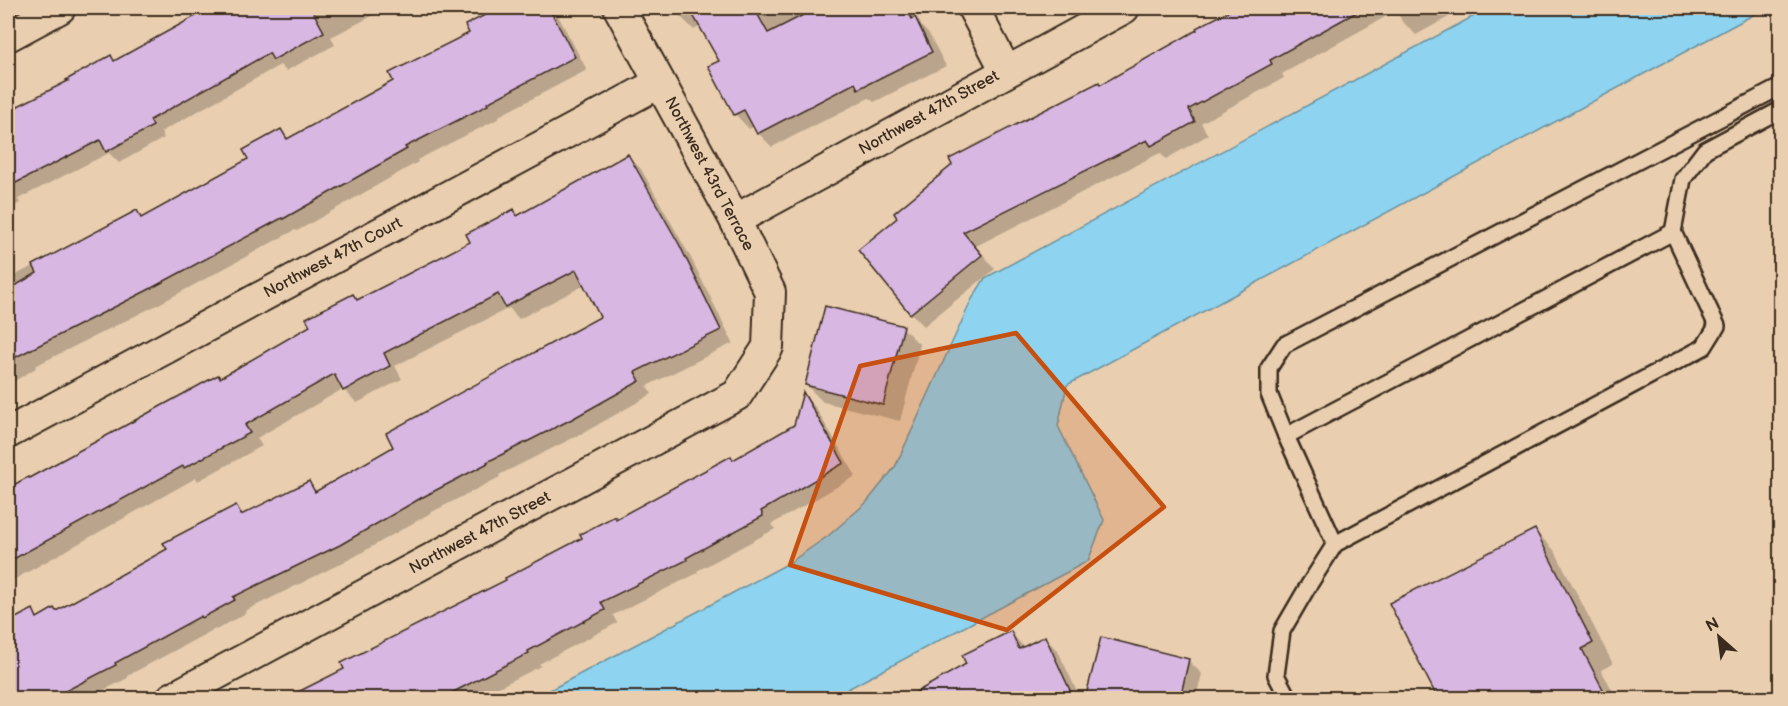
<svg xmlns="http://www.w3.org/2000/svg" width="1788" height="706" font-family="'Balsamiq Sans',sans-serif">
	<rect width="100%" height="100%" fill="#e9cfb0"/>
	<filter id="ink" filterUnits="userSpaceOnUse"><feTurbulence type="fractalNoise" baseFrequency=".0167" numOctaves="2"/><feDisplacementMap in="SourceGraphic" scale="12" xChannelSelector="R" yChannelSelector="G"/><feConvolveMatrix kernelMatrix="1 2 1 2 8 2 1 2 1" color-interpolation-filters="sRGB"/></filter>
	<g filter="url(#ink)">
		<path fill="#8ed4f0" stroke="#6d909c" stroke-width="1.5" d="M1489,8H1766L1067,385L1058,426L1104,520L1088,561L831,698H535L789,563L828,536L866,503L895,467L972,299L985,278Z"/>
		<g fill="#0003">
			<path d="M213,8H388L331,37L335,45L286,71L280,65L161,132L164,138L119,163L109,153L18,199L20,203L8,210V113L70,82L110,57L115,62Z"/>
			<path d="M502,8H554L587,70L499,116L500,118L417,160L418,162L297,231L295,230L159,304L35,366L36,368L8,385V279L136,212L143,218L250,159L281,131L290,140L395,82L471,34L467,26Z"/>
			<path d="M675,8H913L922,27L929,34L946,66L874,102L869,98L772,147L758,133L754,126L749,129L735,114L721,62L701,26L694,30L680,16Z"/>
			<path d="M1041,8H1057L1046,13Z"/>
			<path d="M1237,8H1465L1416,35L1402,21L1396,11L1282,74L1284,78L1201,123L1208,135L1166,159L1160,153L976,246L995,269L924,326L911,313L860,250L1101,86L1199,31L1198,28Z"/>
			<path d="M628,156L641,169L691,258L733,343L647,386L652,394L585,432L499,475L500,477L434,511L354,557L245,611L246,613L216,630L215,629L127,676L128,678L88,698H8V624L32,611L39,618L56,612L169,550L236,507L244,515L309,483L318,492L395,448L602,318L585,285L519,319L509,308L395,366L402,379L357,403L343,389L257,438L262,446L198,481L196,478L8,583V489L221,379L312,327L353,296L358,301L472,242L513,211L519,217Z"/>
			<path d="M903,328L920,345L900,421L823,402L806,385Z"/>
			<path d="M804,395L815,407L856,476L772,524L775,529L697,571L698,573L613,615L617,623L539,664L541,666L477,698H287L346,669L616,520L734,461L796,426Z"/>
			<path d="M1535,531L1555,551L1613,664L1601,670L1617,698H1440Z"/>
			<path d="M1011,633L1025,648L1045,638L1058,651L1080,698H907L968,665Z"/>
			<path d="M1102,639L1189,661L1202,674L1196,698H1086Z"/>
		</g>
		<g fill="#d8b7e3" stroke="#3b2a1e" stroke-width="1.5">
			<path d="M210,8H311L324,32L273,60L269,53L150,120L153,126L106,152L100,140L8,187V111L68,81L66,80L111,55L114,61Z"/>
			<path d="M499,8H549L575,57L487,103L488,105L405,147L407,149L283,219L282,218L146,291L8,361V290L37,273L33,265L137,210L141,218L248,159L243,150L281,129L287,139L393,81L389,73L469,33L465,25Z"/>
			<path d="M689,8H754L768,33L817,8H906L912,19L915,17L932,52L858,89L855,83L757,134L744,110L734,115L708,66L719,61Z"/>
			<path d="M1235,8H1364L1270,60L1272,64L1189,109L1195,122L1151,146L1147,140L963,232L982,255L910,314L858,250L897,218L894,213L952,165L949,159L1099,82L1100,85L1197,30L1196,28Z"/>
			<path d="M628,154L679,244L721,330L635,372L640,381L572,419L487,462L488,463L421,498L340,545L233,597L235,600L202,618L201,616L115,663L116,665L50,699H8V622L33,609L37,618L54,608L56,611L167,549L163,543L236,505L241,515L309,481L315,492L393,447L386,433L600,317L576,270L505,307L498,294L384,353L390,366L343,391L334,374L245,425L250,433L184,468L183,466L8,562V488L28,477L29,478L218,375L220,378L310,326L306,318L353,294L357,300L470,242L466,234L514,209L517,216Z"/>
			<path d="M825,306L904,326L883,405L805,385Z"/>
			<path d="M803,392L844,463L761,511L763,516L686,558L687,560L601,602L605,610L528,651L529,653L440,699H284L344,669L341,663L506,580L505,578L582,538L580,534L615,516L616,519L731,456L733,460L794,425Z"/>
			<path d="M1535,529L1593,643L1582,649L1608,699H1438L1389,603Z"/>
			<path d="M1011,631L1019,649L1045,636L1074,699H904L966,664L962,655Z"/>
			<path d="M1101,637L1189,659L1180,699H1085Z"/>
		</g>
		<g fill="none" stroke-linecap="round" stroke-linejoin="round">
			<g stroke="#3b2a1e" stroke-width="20">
				<g id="lane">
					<path d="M1286,436L1673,232"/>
					<path d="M1335,544L1286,436L1269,394V368L1284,345L1780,87"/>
					<path d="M1288,698L1276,675L1282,631L1307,588L1335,544L1704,347L1717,326L1673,232L1683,179L1705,150L1780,110"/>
				</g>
			</g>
			<g stroke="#3b2a1e" stroke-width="34">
				<g id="street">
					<path d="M973,8L1006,71"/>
					<path d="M8,36L60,8"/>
					<path d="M735,220L1124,8"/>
					<path d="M8,433L659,83"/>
					<path d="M172,698L737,395L768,347L770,292L735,220L619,8"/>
				</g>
			</g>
			<use href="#lane" stroke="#e9cfb0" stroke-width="15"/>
			<use href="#street" stroke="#e9cfb0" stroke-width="30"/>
		</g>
	</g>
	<path fill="#c55010" fill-opacity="0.2" stroke="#c55010" stroke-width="4.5" stroke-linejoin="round" d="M1016,333L1164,507L1007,630L790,565L860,366Z"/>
	<g text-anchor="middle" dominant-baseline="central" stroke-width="4.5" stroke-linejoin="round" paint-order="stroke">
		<g font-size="16" fill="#3b2a1e" stroke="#e9cfb0">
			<text transform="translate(929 113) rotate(-29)">Northwest 47th Street</text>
			<text transform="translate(709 174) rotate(62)">Northwest 43rd Terrace</text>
			<text transform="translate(333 258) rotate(-28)">Northwest 47th Court</text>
			<text transform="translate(480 533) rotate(-28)">Northwest 47th Street</text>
		</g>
	</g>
	<rect width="1788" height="706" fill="none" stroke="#e9cfb0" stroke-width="30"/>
	<rect x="15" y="15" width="1758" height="676" fill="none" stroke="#3b2a1e" stroke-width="2" filter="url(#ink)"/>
	<g transform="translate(1719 637) rotate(332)" stroke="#e9cfb0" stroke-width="4.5" paint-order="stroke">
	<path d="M0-4.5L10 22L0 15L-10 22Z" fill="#3b2a1e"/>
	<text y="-9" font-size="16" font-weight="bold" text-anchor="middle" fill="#3b2a1e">N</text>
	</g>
</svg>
